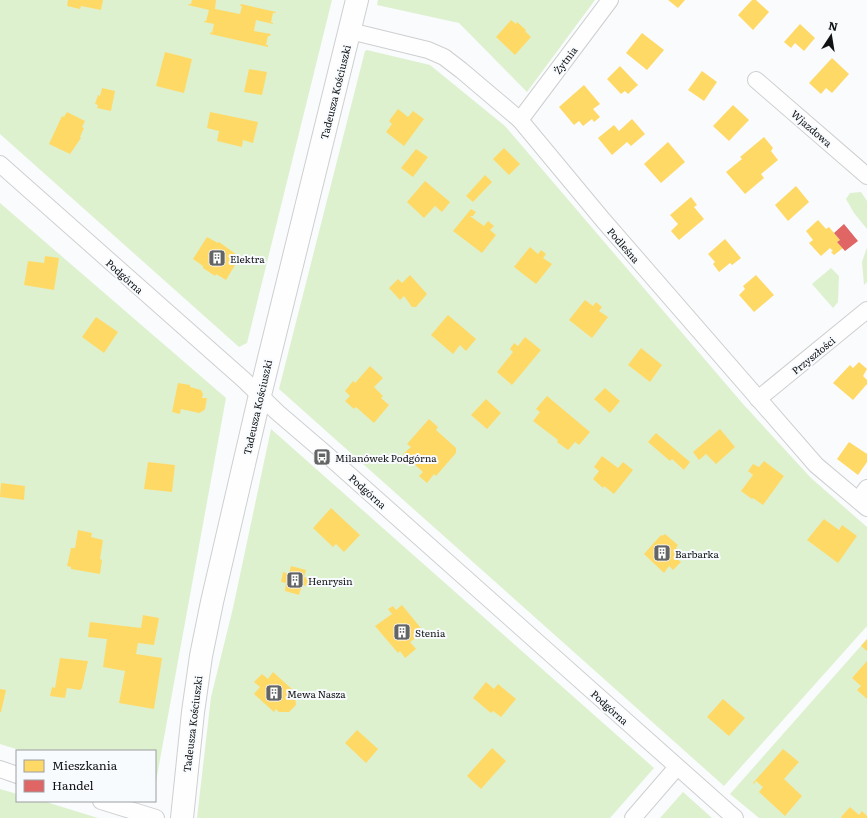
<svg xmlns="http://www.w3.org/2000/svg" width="867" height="818" font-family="Literata,serif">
	<rect width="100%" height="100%" fill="#f9fbfd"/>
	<g fill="#def1cf">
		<path d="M0,0H332L247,343L239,347L0,134Z"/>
		<path d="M378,0H595L527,92L459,23L377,5Z"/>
		<path d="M367,50L430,65L505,126L743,404L811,478L867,527V626L724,786L279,389L365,51Z"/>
		<path d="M861,192L867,201V229L854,213L846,199L850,193Z"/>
		<path d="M0,203L226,398L155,787V751H22L0,744Z"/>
		<path d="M867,247V282L864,285L862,262Z"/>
		<path d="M831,268L839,276L838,302L833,308L812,284Z"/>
		<path d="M271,429L654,768L610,818H197L211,697L233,608Z"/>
		<path d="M867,639V818H759L730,794Z"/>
		<path d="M0,789L17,794V801H43L98,818H0Z"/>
		<path d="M683,792L712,818H660Z"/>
	</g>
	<g fill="#ffd966">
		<path d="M68,0H103L101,10L81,6L80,9L67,6Z"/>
		<path d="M192,0H216L215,9L240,14L242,6H240L241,4L276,12L275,13H273L271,22L273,23V24L256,20L254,31L271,34L270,36H268L266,45H268V47L210,34V32L212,33L214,24L204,22V21H206L209,10L188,5L189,4H191Z"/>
		<path d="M668,0H685L678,8Z"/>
		<path d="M752,0H756L769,12L753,30L738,15Z"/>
		<path d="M511,20L516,24L517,22L526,30L525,31L531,37L515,55L496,37Z"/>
		<path d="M800,24L815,38L804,51L795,43L791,48L784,42Z"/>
		<path d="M642,33L664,50L647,70L626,53Z"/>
		<path d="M165,52L192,59L184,93L156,86Z"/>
		<path d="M832,58L849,74L832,93L826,88L821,94L809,83Z"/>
		<path d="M620,66L638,85L628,94L625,91L621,94L607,79Z"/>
		<path d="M249,69L267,72L262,95L244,92Z"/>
		<path d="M702,71L717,82L704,101L688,90Z"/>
		<path d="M584,85L600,104L593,109L600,117L594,122L592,119L583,126L579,121L574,125L559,107Z"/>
		<path d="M102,88L115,91L111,111L97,108L98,105L95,104L98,95L100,96Z"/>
		<path d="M733,105L749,120L729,141L713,126Z"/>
		<path d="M398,109L408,117L413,111L424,119L404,146L386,132L392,124L389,121Z"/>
		<path d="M67,112L85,121L82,127L84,128L80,137L81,138L70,154L49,144L62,116L64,117Z"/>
		<path d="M210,112L258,122L253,143L243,140L242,147L217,141L219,131L207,128Z"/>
		<path d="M632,119L645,134L631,146L627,142L612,155L598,138L614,125L619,131Z"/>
		<path d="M764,137L773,148L771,151L778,160L761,174L764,178L745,194L726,172L742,159L740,157Z"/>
		<path d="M668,142L685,162L661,183L644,164Z"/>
		<path d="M504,148L520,164L509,175L493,159Z"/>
		<path d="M416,149L428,157L413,177L401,168Z"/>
		<path d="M485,175L492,182L473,202L466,196Z"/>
		<path d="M425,181L450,202L442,212L435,206L424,218L407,202Z"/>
		<path d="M796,186L809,202L788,221L775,205Z"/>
		<path d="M691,197L697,205L694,207L704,219L679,240L671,231L678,224L670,215Z"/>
		<path d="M471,209L476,212L473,216H470L484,226L488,221L494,226L490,230L496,235L482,253L453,231Z"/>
		<path d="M818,220L826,229L829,227L840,240L837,242L843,248L834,255L831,252L833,251L830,248L821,256L809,243L813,240L806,231Z"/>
		<path d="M207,237L218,243L219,242L240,257L226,280L216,274L215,276L203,268V266L193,259Z"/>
		<path d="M725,239L741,258L732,265L730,263L719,272L713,264L715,262L708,254Z"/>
		<path d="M530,247L538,254L541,250L546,254L543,258L552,264L536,284L514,267Z"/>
		<path d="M45,256L59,258L54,290L24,285L28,261L44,263Z"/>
		<path d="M410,275L427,294L416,307H412L404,296L400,300L389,288L398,279L402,283Z"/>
		<path d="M756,275L774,295L754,312L739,295L745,289L743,286Z"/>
		<path d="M585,300L593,306L596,302L602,307L599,311L608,317L592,338L569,320Z"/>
		<path d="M448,315L476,339L466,351L460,345L453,354L431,335Z"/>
		<path d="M96,317L118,332L104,353L82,337Z"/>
		<path d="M525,337L541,350L512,385L497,372L513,352L510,349L514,343L518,346Z"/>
		<path d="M641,348L662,365L650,382L628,365Z"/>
		<path d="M859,362L867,369L863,376L867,380V384L853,400L833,383L850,365L853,368Z"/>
		<path d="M370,366L383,378L374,387L383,396L381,398L389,405L374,423L356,407L354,409L345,401L350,396L345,391L353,381L355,383Z"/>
		<path d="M178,383L190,385V387L201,390L203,394L202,398H207L205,409L203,411L199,413L181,409L180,414L172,412Z"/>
		<path d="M605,388L620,401L610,413L594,399Z"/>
		<path d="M547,396L590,432L579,445L575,442L568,450L557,442L558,440L533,421L540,412L536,409Z"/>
		<path d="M486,399L501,413L487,429L471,415Z"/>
		<path d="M429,419L438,427L436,430L456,448V453L436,476L434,474L427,483L419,476L423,472L403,454L411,447L407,444Z"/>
		<path d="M720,429L735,447L716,464L706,454L699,460L693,452Z"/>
		<path d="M656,433L690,462L684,470L672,459L670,461L648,442Z"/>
		<path d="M849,442L867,454V462L858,475L837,459Z"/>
		<path d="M602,456L618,468L623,462L633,470L614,494L604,486L603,488L593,479L599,471L594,467Z"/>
		<path d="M764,461L784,476L763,505L753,498L752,499L741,491L753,475L748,471L753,464L759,467Z"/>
		<path d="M148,462L175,465L172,492L144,489Z"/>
		<path d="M1,483L25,486L24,500L0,497Z"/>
		<path d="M331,508L360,535L344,552L336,544L333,547L313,528Z"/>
		<path d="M824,519L839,530L842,525L857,536L838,563L807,540Z"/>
		<path d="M78,530L92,533L91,537L103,540L100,559L102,560L100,574L71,569V567L67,566L71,548H75Z"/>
		<path d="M665,534L678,545L676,548L681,552L676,558L681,562L673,570L669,566L664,573L644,554L661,535L662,536Z"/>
		<path d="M291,566L306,570L304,577L310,578L307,586L302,585L299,595L285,591L286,583L281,582L283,572L289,574Z"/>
		<path d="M402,605L424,632L410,642L416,649L405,658L400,651L398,653L375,626L392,614L388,609L393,606L396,610Z"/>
		<path d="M143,615L159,618L154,645L138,643L136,654L162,658L154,709L119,703L125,671L103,667L107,639L88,637L90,622L141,628Z"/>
		<path d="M867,639V651L861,646Z"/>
		<path d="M60,658L88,661L82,688L80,690L67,688L65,698L50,696L52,687L55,688Z"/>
		<path d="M867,661V699L857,690L861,686L852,678Z"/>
		<path d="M273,672L293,690L291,692L295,695L296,705L289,712H279L276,709L274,712L254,694L260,687L254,682L262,674L268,679Z"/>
		<path d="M486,682L494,689L498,684L516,699L501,717L493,711L491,713L473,698Z"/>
		<path d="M0,689L6,690L1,712H0Z"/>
		<path d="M723,699L745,718L729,736L707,717Z"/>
		<path d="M357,730L378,749L366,763L345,743Z"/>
		<path d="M492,748L506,761L481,789L467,776Z"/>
		<path d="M783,749L799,762L784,779L802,796L785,816L759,792L763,787L756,781L754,784L753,783Z"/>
		<path d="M850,807L859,815L862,811L867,816V818H842L841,817Z"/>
	</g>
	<path fill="#e06666" d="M844,224L858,241L845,251L837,242L840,240L834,233Z"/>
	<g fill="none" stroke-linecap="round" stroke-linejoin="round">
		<g stroke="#cecfd0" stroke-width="18">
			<g id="street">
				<path d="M350,31L428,50L444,57L461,70L520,120L603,220L816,465L867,508"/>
				<path d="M756,80L867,176"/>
				<path d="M520,120L610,0"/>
				<path d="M0,164L244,380L277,412L326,454L735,818"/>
				<path d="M758,399L867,310"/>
				<path d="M858,500L867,488"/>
				<path d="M0,769L17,775"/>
				<path d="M101,801L156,818"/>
				<path d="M633,818L677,767"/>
			</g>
		</g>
		<g stroke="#cecfd0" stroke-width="24">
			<path id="secondary" d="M182,818L193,712L201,656L212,602L260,395L357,0"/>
		</g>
		<use href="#street" stroke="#fefeff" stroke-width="16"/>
		<use href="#secondary" stroke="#fefeff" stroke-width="22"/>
	</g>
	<defs>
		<g id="building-square" transform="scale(0.9)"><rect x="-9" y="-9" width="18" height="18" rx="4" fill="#626465" stroke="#f8fbfe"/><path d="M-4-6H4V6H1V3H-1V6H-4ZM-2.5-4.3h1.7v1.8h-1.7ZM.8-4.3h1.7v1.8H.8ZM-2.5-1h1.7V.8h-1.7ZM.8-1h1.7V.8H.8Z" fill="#fff"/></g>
		<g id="bus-square" transform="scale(0.9)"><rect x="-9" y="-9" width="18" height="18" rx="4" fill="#626465" stroke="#f8fbfe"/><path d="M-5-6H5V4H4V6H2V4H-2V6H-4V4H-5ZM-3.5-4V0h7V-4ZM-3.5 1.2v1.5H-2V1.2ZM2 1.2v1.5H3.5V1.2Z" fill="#fff"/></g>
	</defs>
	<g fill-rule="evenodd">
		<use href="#building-square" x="217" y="258"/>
		<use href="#bus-square" x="322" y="457"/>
		<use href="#building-square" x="662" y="553"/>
		<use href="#building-square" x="295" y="580"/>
		<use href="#building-square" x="402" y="632"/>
		<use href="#building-square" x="274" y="693"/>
	</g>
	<g text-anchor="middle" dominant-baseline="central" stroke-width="4" stroke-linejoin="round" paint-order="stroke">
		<g font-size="10" fill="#111213" stroke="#f8fbfe">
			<text transform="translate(565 60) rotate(-53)">Żytnia</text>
			<text transform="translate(335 92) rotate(-76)">Tadeusza Kościuszki</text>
			<text transform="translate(812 128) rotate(41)">Wjazdowa</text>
			<text transform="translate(624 245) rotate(49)">Podleśna</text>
			<text transform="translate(125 276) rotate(42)">Podgórna</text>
			<text transform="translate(813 355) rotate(-39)">Przyszłości</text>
			<text transform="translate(257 407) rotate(-77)">Tadeusza Kościuszki</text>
			<text transform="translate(368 491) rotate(42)">Podgórna</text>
			<text transform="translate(610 707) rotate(42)">Podgórna</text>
			<text transform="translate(192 724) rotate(-83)">Tadeusza Kościuszki</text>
		</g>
		<g font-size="10" fill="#111213" stroke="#f8fbfe" text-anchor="start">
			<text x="230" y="258">Elektra</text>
			<text x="335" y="457">Milanówek Podgórna</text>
			<text x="675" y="553">Barbarka</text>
			<text x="308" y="580">Henrysin</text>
			<text x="415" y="632">Stenia</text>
			<text x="287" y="693">Mewa Nasza</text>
		</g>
	</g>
	<rect x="16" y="750" width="140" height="52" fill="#f8fbfe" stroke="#9c9ea0"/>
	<rect x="24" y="760" width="20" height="12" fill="#ffd966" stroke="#9c9ea0"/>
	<text x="52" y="770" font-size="12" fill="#111213">Mieszkania</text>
	<rect x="24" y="780" width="20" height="12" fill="#e06666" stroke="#9c9ea0"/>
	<text x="52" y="790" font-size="12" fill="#111213">Handel</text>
	<g transform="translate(831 36) rotate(12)" stroke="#f8fbfe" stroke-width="3" paint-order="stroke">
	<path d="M0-3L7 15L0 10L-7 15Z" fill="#111213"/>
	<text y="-6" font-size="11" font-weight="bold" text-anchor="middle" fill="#111213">N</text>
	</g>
</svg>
